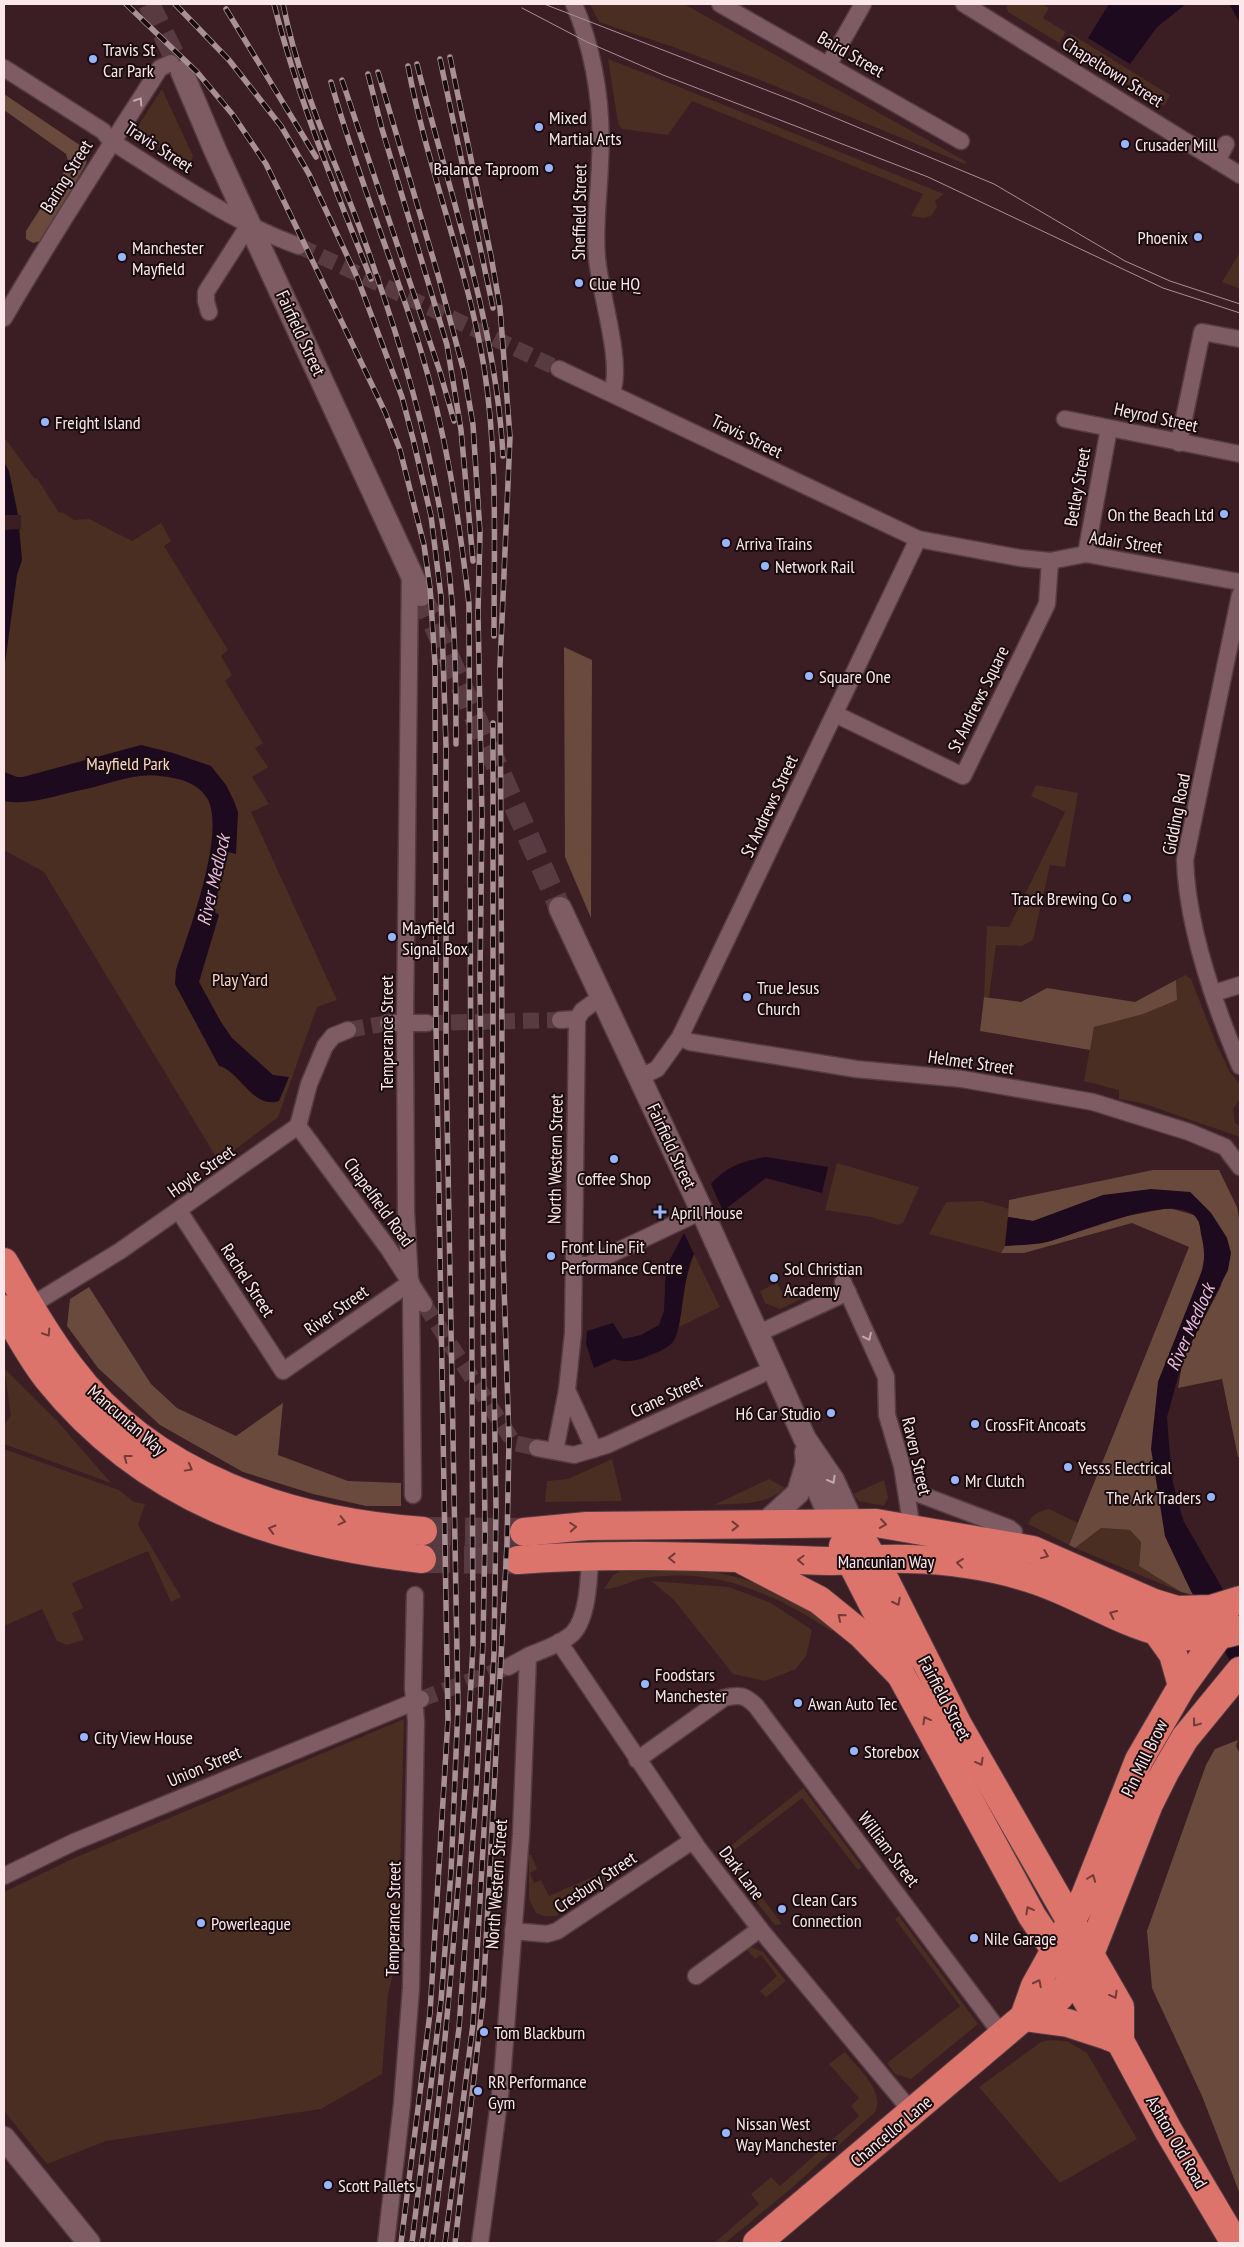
<svg xmlns="http://www.w3.org/2000/svg" width="1244" height="2247" font-family="'PT Sans Narrow',sans-serif">
	<rect width="100%" height="100%" fill="#3b1d24"/>
	<g fill="#492e21">
		<path d="M590,4H684L967,162L965,164L765,82L676,48L599,22Z"/>
		<path d="M1006,4H1042L1049,8L1043,18L1066,32L1059,43L1008,12Z"/>
		<path d="M1071,34L1170,95L1164,106L1063,46Z"/>
		<path d="M608,59L652,76L944,194L935,201L937,207L931,216L923,218L911,216L923,194L692,101L668,135L622,129L618,123Z"/>
		<path d="M162,89L193,156L191,163L188,166L135,131Z"/>
		<path d="M1240,252V289L1222,282Z"/>
		<path d="M4,437L35,479L37,478L59,513L62,512L74,520L89,519L132,541L161,523L171,541L164,546L228,650L221,656L232,675L225,681L263,743L255,748L268,767L252,777L269,804L251,812L337,1000L317,1007L278,1117L219,1162L44,872L4,850Z"/>
		<path d="M1036,785L1078,793L1065,867L1050,865L1033,940L1022,946L996,945L989,997H984L987,926L1009,927L1065,812L1031,796Z"/>
		<path d="M1185,975L1191,979L1216,1043L1230,1072L1240,1084V1099L1233,1109L1235,1123L1240,1126V1137L1142,1103L1119,1099V1090L1084,1081L1094,1027L1177,1000L1176,980Z"/>
		<path d="M837,1163L919,1187L903,1223L897,1225L871,1217L825,1210Z"/>
		<path d="M982,1201L1009,1209L1005,1246L1001,1253L929,1234L946,1202Z"/>
		<path d="M694,1254L720,1307L679,1327L684,1287Z"/>
		<path d="M777,1283L783,1294L796,1288L801,1299L780,1309L765,1303L760,1291Z"/>
		<path d="M4,1368L57,1421L111,1483L4,1444V1425L11,1416Z"/>
		<path d="M4,1449L119,1490L134,1502L145,1504L138,1525L181,1597L171,1602L148,1551L72,1583L83,1608L72,1613L84,1640L67,1645L57,1641L42,1609L4,1626Z"/>
		<path d="M612,1459L622,1501L545,1502L547,1481L568,1479Z"/>
		<path d="M769,1479L785,1488C766,1506 738,1503 714,1505Z"/>
		<path d="M884,1480L888,1498L884,1506L859,1501L853,1494Z"/>
		<path d="M1049,1509L1078,1523L1069,1545L1028,1524C1031,1515 1039,1511 1049,1509Z"/>
		<path d="M1101,1528L1130,1530L1141,1542L1139,1566L1181,1592L1075,1548Z"/>
		<path d="M625,1569C651,1569 677,1569 702,1571C751,1575 796,1599 834,1629L831,1631C783,1599 727,1572 667,1576C658,1576 646,1577 637,1580C627,1583 615,1589 604,1589L613,1575Z"/>
		<path d="M651,1581L729,1587L771,1603L812,1630L806,1656L796,1669L765,1681L733,1674L673,1599Z"/>
		<path d="M404,1719L398,1955L388,1994L382,2074L321,2109L106,2141L47,2164L4,2111V1892L72,1859Z"/>
		<path d="M803,1788L862,1867L858,1870L802,1798L729,1854L782,1924L775,1925L719,1855Z"/>
		<path d="M529,1855H531L537,1869L530,1873L534,1883L541,1880L549,1896L611,1869L616,1876L556,1916H543L536,1913L529,1899Z"/>
		<path d="M899,1916L978,2024L911,2079L895,2074L887,2063L960,2006L895,1919Z"/>
		<path d="M751,1947L763,1952L786,1981L766,1997L760,1991L777,1976L761,1955L755,1959L747,1950Z"/>
		<path d="M1050,2040L1067,2041L1087,2053L1137,2139L1060,2183L979,2087L1041,2042Z"/>
		<path d="M845,2052C857,2067 886,2092 875,2112L793,2187L725,2243H714L759,2204L751,2194L771,2177L780,2186L859,2116L851,2106L859,2098L829,2064Z"/>
	</g>
	<g fill="#694a3c">
		<path d="M4,94L81,146L87,158L86,164L45,236L40,241L33,243L26,239V231L69,164L66,154L4,110Z"/>
		<path d="M564,647L592,660L591,918L565,857Z"/>
		<path d="M1176,980L1177,1000L1143,1014L1094,1027L1090,1050L980,1031L984,997L1021,1002L1047,988L1135,1002Z"/>
		<path d="M1153,1170H1219L1237,1207L1240,1224V1457H1238L1222,1379L1178,1388L1183,1359L1221,1286L1227,1238L1211,1213L1190,1192L1033,1221L1008,1217L1009,1200Z"/>
		<path d="M1169,1208L1194,1215L1199,1222L1206,1251L1200,1278L1158,1382L1165,1536L1193,1595L1181,1592L1139,1566L1141,1542L1130,1530L1101,1528L1075,1548L1069,1545L1189,1247L1132,1223L1024,1253H1001L1005,1246L1046,1242L1127,1216Z"/>
		<path d="M89,1287L151,1384L177,1408L236,1436L283,1403L278,1455L348,1481L401,1483V1506H366L313,1494L243,1472L160,1425L98,1368L67,1326L70,1299Z"/>
		<path d="M1238,1740L1236,1746L1240,1754V2194L1202,2096L1152,1988L1147,1931L1206,1765L1215,1749Z"/>
	</g>
	<g fill="#1e0a1e">
		<path d="M1109,4H1186L1157,27L1130,64L1088,38Z"/>
		<path d="M1229,4H1240V23Z"/>
		<path d="M4,462L9,471L18,515L22,560L17,575L4,671Z"/>
		<path d="M141,745L173,753L211,766L226,785L234,801L238,812L236,854L228,852L213,911L219,915L199,982L221,1022L232,1038L273,1075L289,1077L279,1101C253,1110 240,1071 219,1066L175,984L176,970C188,934 227,831 207,798C197,782 178,778 160,776C137,772 109,784 86,789C59,794 31,806 4,801V772L17,777H23Z"/>
		<path d="M766,1157L828,1167L822,1193L766,1178L723,1211L711,1184C727,1166 744,1161 766,1157Z"/>
		<path d="M1151,1189L1190,1192L1211,1213L1227,1238L1231,1253L1228,1270L1183,1359L1167,1417L1169,1445L1173,1483L1183,1520L1240,1619V1679L1190,1589L1165,1536L1151,1449L1158,1382L1203,1268C1205,1255 1204,1247 1201,1234C1200,1227 1200,1221 1195,1216C1171,1192 1077,1234 1047,1242C1034,1245 1019,1245 1005,1246L1008,1217L1033,1221L1103,1195Z"/>
		<path d="M684,1233L694,1254C682,1275 683,1333 672,1343C666,1349 656,1353 648,1356C637,1361 626,1363 614,1359L594,1368L586,1344L587,1331L613,1323L623,1339L641,1335L659,1325L664,1311L666,1267Z"/>
	</g>
	<path fill="#3b1d24" d="M4,515H21V529L4,530Z"/>
	<g fill="none" stroke-linecap="round" stroke-linejoin="round">
		<g stroke="#583b42" stroke-width="16" stroke-dasharray="16 8" stroke-linecap="butt">
			<path d="M299,246L559,369"/>
			<path d="M427,1023L560,1020"/>
			<path d="M348,1030L388,1023"/>
			<path d="M424,1304L514,1443L537,1448"/>
			<path d="M421,1699L508,1667"/>
		</g>
		<g stroke="#583b42" stroke-width="22" stroke-dasharray="22 11" stroke-linecap="butt">
			<path d="M149,4L182,72"/>
			<path d="M421,595L560,908"/>
		</g>
		<g stroke="#583b42" stroke-width="28" stroke-dasharray="28 14" stroke-linecap="butt">
			<path d="M423,1531L524,1532"/>
			<path d="M422,1559L518,1560"/>
		</g>
		<g stroke="#553c42" stroke-width="19">
			<g id="street">
				<path d="M574,4C595,54 603,109 600,163C599,195 594,226 597,258C600,293 623,362 612,392"/>
				<path d="M720,4L961,141"/>
				<path d="M964,4L1240,175"/>
				<path d="M829,64L863,4"/>
				<path d="M4,68L103,131L111,141C171,179 233,223 299,246"/>
				<path d="M1217,161L1226,144"/>
				<path d="M209,312L206,301V292L250,223"/>
				<path d="M4,318C53,233 107,151 160,68L171,63"/>
				<path d="M559,369L918,539L1020,558L1050,561L1086,554L1240,582"/>
				<path d="M1065,419L1240,454"/>
				<path d="M1179,443L1202,332L1240,339"/>
				<path d="M1086,554L1109,428"/>
				<path d="M410,576L405,1022L406,1212L411,1298L413,1495"/>
				<path d="M1240,595L1185,860C1187,925 1215,1006 1240,1066"/>
				<path d="M835,714L963,776L1047,604L1050,561"/>
				<path d="M1214,993L1240,985"/>
				<path d="M560,1020L577,1019"/>
				<path d="M388,1023H427"/>
				<path d="M680,1037L690,1042L856,1069L962,1079L1093,1102L1189,1132L1225,1147L1240,1167"/>
				<path d="M640,1077L657,1069L680,1037L918,539"/>
				<path d="M298,1126L388,1248L424,1304"/>
				<path d="M179,1211L283,1371L411,1282"/>
				<path d="M574,1265H588L702,1211"/>
				<path d="M843,1282L886,1377L887,1415L902,1466L912,1529"/>
				<path d="M30,1306L120,1251L298,1126L309,1084L325,1046L333,1036L348,1030"/>
				<path d="M759,1333L848,1292"/>
				<path d="M567,1390L594,1449"/>
				<path d="M537,1448L574,1455L607,1445L773,1369"/>
				<path d="M555,1451L567,1390L573,1333L577,1019L582,1011L601,997"/>
				<path d="M906,1489L1009,1528L1014,1532V1546"/>
				<path d="M559,1642L698,1848L760,1929L912,2112"/>
				<path d="M508,1667L528,1656"/>
				<path d="M637,1760L724,1698C739,1694 745,1695 756,1706L1003,2036"/>
				<path d="M4,1876L74,1842L421,1699"/>
				<path d="M513,1931L547,1934L557,1931L692,1841"/>
				<path d="M696,1976L760,1929"/>
				<path d="M386,2243L402,2104L411,1988L416,1721L413,1688L415,1595"/>
				<path d="M480,2243L502,2080L521,1834L528,1656C542,1650 562,1644 573,1633C588,1617 589,1578 590,1557"/>
			</g>
		</g>
		<g stroke="#553c42" stroke-width="25">
			<g id="secondary">
				<path d="M182,72L215,150L421,595"/>
				<path d="M560,908L702,1211L805,1439L833,1480L853,1524"/>
				<path d="M806,1452L807,1463L833,1525"/>
				<path d="M763,1525L798,1493L807,1463"/>
				<path d="M4,2138L89,2243"/>
			</g>
		</g>
		<g stroke="#553c42" stroke-width="30">
			<g id="highway">
				<path d="M4,1262C25,1298 45,1334 70,1367C152,1477 292,1522 423,1531"/>
				<path d="M4,1309C18,1332 31,1358 48,1379C145,1499 273,1543 422,1559"/>
				<path d="M853,1524L887,1584L958,1725L1120,2007V2041L1168,2130L1235,2243"/>
				<path d="M524,1532L587,1526L876,1523L1033,1550L1154,1603L1177,1610L1211,1609L1240,1600"/>
				<path d="M843,1546L890,1638L901,1675L1032,1916L1074,1978L1108,2036L1120,2041"/>
				<path d="M518,1560C621,1552 725,1558 828,1561C854,1561 880,1558 907,1559C946,1560 985,1565 1022,1576C1100,1598 1154,1656 1240,1630"/>
				<path d="M744,1561L819,1600L861,1634L900,1674"/>
				<path d="M1158,1633L1173,1654L1182,1686"/>
				<path d="M1024,2017L1035,1986L1085,1896L1139,1760L1182,1686L1227,1624"/>
				<path d="M1024,2017L1068,2023L1108,2036"/>
				<path d="M757,2243L1024,2017L1051,2005L1060,1996L1090,1954L1149,1804L1165,1772L1185,1738L1240,1671"/>
			</g>
		</g>
		<use href="#street" stroke="#7f5c63" stroke-width="16"/>
		<use href="#secondary" stroke="#7f5c63" stroke-width="22"/>
		<use href="#highway" stroke="#dc746c" stroke-width="28"/>
		<g stroke="#a99095" stroke-width="1">
			<path d="M544,4L797,102L994,184L1125,261L1170,281L1240,304"/>
			<path d="M522,8L587,42L663,75L928,177L1163,288L1240,313"/>
		</g>
		<g stroke="#a99095" stroke-width="5.5">
			<g id="rail">
				<path d="M126,4L197,72L233,115L266,164L385,412L400,450L424,545L430,588L435,664L436,1026L448,1719L430,2013L401,2243"/>
				<path d="M175,4L229,60L281,126L309,174L357,277L402,397L413,439L431,516L441,597L446,746V1060L458,1707L451,1872L441,2001L412,2243"/>
				<path d="M274,4C298,99 335,188 371,279"/>
				<path d="M283,4C301,95 344,178 373,265C402,348 427,435 442,521C455,594 456,669 456,744"/>
				<path d="M226,9L316,157"/>
				<path d="M450,57L491,256L500,308L510,437L500,666L503,1254L509,1440L507,1544L483,1999L455,2243"/>
				<path d="M440,59L493,308"/>
				<path d="M417,64C449,194 496,322 503,456"/>
				<path d="M408,66C427,168 467,265 484,367C498,456 494,546 494,636"/>
				<path d="M378,72L438,275L464,372L473,425L480,533L478,613L482,818L480,975L485,1535L483,1641L477,1779L459,2028L432,2243"/>
				<path d="M368,74L382,129L447,345L461,430L473,561"/>
				<path d="M342,80L440,372L454,421"/>
				<path d="M331,82C356,172 392,259 420,348C446,432 459,517 469,604L473,1645C463,1845 448,2044 422,2243"/>
				<path d="M445,2243L473,2024L494,1654L496,1508L493,1316V723"/>
			</g>
		</g>
		<use href="#rail" stroke="#190c0f" stroke-width="4" stroke-dasharray="11" stroke-linecap="butt"/>
	</g>
	<defs><path id="oneway-chevron" d="M-2-3.5L2.5 0L-2 3.5" fill="none" stroke-width="1.6" stroke-linecap="round" stroke-linejoin="round" transform="scale(1.25)"/></defs>
	<g stroke="#c4a8ae">
		<use href="#oneway-chevron" transform="translate(139 101) rotate(-57)"/>
		<use href="#oneway-chevron" transform="translate(868 1337) rotate(65)"/>
		<use href="#oneway-chevron" transform="translate(832 1480) rotate(61)"/>
	</g>
	<g stroke="#713b39">
		<use href="#oneway-chevron" transform="translate(47 1333) rotate(57)"/>
		<use href="#oneway-chevron" transform="translate(127 1458) rotate(-143)"/>
		<use href="#oneway-chevron" transform="translate(189 1468) rotate(29)"/>
		<use href="#oneway-chevron" transform="translate(342 1521) rotate(13)"/>
		<use href="#oneway-chevron" transform="translate(883 1524) rotate(8)"/>
		<use href="#oneway-chevron" transform="translate(735 1526)"/>
		<use href="#oneway-chevron" transform="translate(573 1527) rotate(-4)"/>
		<use href="#oneway-chevron" transform="translate(272 1529) rotate(-164)"/>
		<use href="#oneway-chevron" transform="translate(1045 1555) rotate(22)"/>
		<use href="#oneway-chevron" transform="translate(672 1558) rotate(-179)"/>
		<use href="#oneway-chevron" transform="translate(801 1560) rotate(-178)"/>
		<use href="#oneway-chevron" transform="translate(960 1563) rotate(-173)"/>
		<use href="#oneway-chevron" transform="translate(897 1602) rotate(63)"/>
		<use href="#oneway-chevron" transform="translate(1113 1614) rotate(-155)"/>
		<use href="#oneway-chevron" transform="translate(841 1617) rotate(-140)"/>
		<use href="#oneway-chevron" transform="translate(926 1720) rotate(-119)"/>
		<use href="#oneway-chevron" transform="translate(1196 1723) rotate(127)"/>
		<use href="#oneway-chevron" transform="translate(980 1762) rotate(61)"/>
		<use href="#oneway-chevron" transform="translate(1092 1878) rotate(-69)"/>
		<use href="#oneway-chevron" transform="translate(1029 1910) rotate(-119)"/>
		<use href="#oneway-chevron" transform="translate(1038 1983) rotate(-63)"/>
		<use href="#oneway-chevron" transform="translate(1114 1995) rotate(61)"/>
	</g>
	<g fill="#99b5fd" stroke="#190c0f" stroke-width="2">
		<circle cx="93" cy="59" r="5"/>
		<circle cx="539" cy="127" r="5"/>
		<circle cx="1125" cy="144" r="5"/>
		<circle cx="549" cy="168" r="5"/>
		<circle cx="1198" cy="237" r="5"/>
		<circle cx="122" cy="257" r="5"/>
		<circle cx="579" cy="283" r="5"/>
		<circle cx="45" cy="422" r="5"/>
		<circle cx="1224" cy="514" r="5"/>
		<circle cx="726" cy="543" r="5"/>
		<circle cx="765" cy="566" r="5"/>
		<circle cx="809" cy="676" r="5"/>
		<circle cx="1127" cy="898" r="5"/>
		<circle cx="392" cy="937" r="5"/>
		<circle cx="747" cy="997" r="5"/>
		<circle cx="614" cy="1159" r="5"/>
		<path d="M657.5 1204.5h5v5h5v5h-5v5h-5v-5h-5v-5h5z"/>
		<circle cx="551" cy="1256" r="5"/>
		<circle cx="774" cy="1278" r="5"/>
		<circle cx="831" cy="1413" r="5"/>
		<circle cx="975" cy="1424" r="5"/>
		<circle cx="1068" cy="1467" r="5"/>
		<circle cx="955" cy="1480" r="5"/>
		<circle cx="1211" cy="1497" r="5"/>
		<circle cx="645" cy="1684" r="5"/>
		<circle cx="798" cy="1703" r="5"/>
		<circle cx="84" cy="1737" r="5"/>
		<circle cx="854" cy="1751" r="5"/>
		<circle cx="782" cy="1909" r="5"/>
		<circle cx="201" cy="1923" r="5"/>
		<circle cx="974" cy="1938" r="5"/>
		<circle cx="484" cy="2032" r="5"/>
		<circle cx="478" cy="2091" r="5"/>
		<circle cx="726" cy="2133" r="5"/>
		<circle cx="328" cy="2185" r="5"/>
	</g>
	<g text-anchor="middle" dominant-baseline="central" stroke-width="4" stroke-linejoin="round" paint-order="stroke">
		<g font-size="18" fill="#fce7eb" stroke="#190c0f" text-anchor="start">
			<text x="103" y="49">Travis St<tspan x="103" dy="21">Car Park</tspan></text>
			<text x="549" y="117">Mixed<tspan x="549" dy="21">Martial Arts</tspan></text>
			<text x="1135" y="144">Crusader Mill</text>
			<text x="539" y="168" text-anchor="end">Balance Taproom</text>
			<text x="1188" y="237" text-anchor="end">Phoenix</text>
			<text x="132" y="247">Manchester<tspan x="132" dy="21">Mayfield</tspan></text>
			<text x="589" y="283">Clue HQ</text>
			<text x="55" y="422">Freight Island</text>
			<text x="1214" y="514" text-anchor="end">On the Beach Ltd</text>
			<text x="736" y="543">Arriva Trains</text>
			<text x="775" y="566">Network Rail</text>
			<text x="819" y="676">Square One</text>
			<text x="1117" y="898" text-anchor="end">Track Brewing Co</text>
			<text x="402" y="927">Mayfield<tspan x="402" dy="21">Signal Box</tspan></text>
			<text x="757" y="987">True Jesus<tspan x="757" dy="21">Church</tspan></text>
			<text x="614" y="1178" text-anchor="middle">Coffee Shop</text>
			<text x="671" y="1212">April House</text>
			<text x="561" y="1246">Front Line Fit<tspan x="561" dy="21">Performance Centre</tspan></text>
			<text x="784" y="1268">Sol Christian<tspan x="784" dy="21">Academy</tspan></text>
			<text x="821" y="1413" text-anchor="end">H6 Car Studio</text>
			<text x="985" y="1424">CrossFit Ancoats</text>
			<text x="1078" y="1467">Yesss Electrical</text>
			<text x="965" y="1480">Mr Clutch</text>
			<text x="1201" y="1497" text-anchor="end">The Ark Traders</text>
			<text x="655" y="1674">Foodstars<tspan x="655" dy="21">Manchester</tspan></text>
			<text x="808" y="1703">Awan Auto Tec</text>
			<text x="94" y="1737">City View House</text>
			<text x="864" y="1751">Storebox</text>
			<text x="792" y="1899">Clean Cars<tspan x="792" dy="21">Connection</tspan></text>
			<text x="211" y="1923">Powerleague</text>
			<text x="984" y="1938">Nile Garage</text>
			<text x="494" y="2032">Tom Blackburn</text>
			<text x="488" y="2081">RR Performance<tspan x="488" dy="21">Gym</tspan></text>
			<text x="736" y="2123">Nissan West<tspan x="736" dy="21">Way Manchester</tspan></text>
			<text x="338" y="2185">Scott Pallets</text>
		</g>
		<g font-size="18" fill="#fce7eb" stroke="#190c0f">
			<text transform="translate(851 54) rotate(30)">Baird Street</text>
			<text transform="translate(1113 72) rotate(32)">Chapeltown Street</text>
			<text transform="translate(159 147) rotate(33)">Travis Street</text>
			<text transform="translate(66 176) rotate(-58)">Baring Street</text>
			<text transform="translate(579 212) rotate(-89)">Sheffield Street</text>
			<text transform="translate(301 333) rotate(65)">Fairfield Street</text>
			<text transform="translate(1156 417) rotate(12)">Heyrod Street</text>
			<text transform="translate(747 436) rotate(26)">Travis Street</text>
			<text transform="translate(1077 487) rotate(-80)">Betley Street</text>
			<text transform="translate(1126 542) rotate(8)">Adair Street</text>
			<text transform="translate(978 699) rotate(-64)">St Andrews Square</text>
			<text transform="translate(769 806) rotate(-65)">St Andrews Street</text>
			<text transform="translate(1176 814) rotate(-79)">Gidding Road</text>
			<text transform="translate(386 1033) rotate(-90)">Temperance Street</text>
			<text transform="translate(971 1062) rotate(8)">Helmet Street</text>
			<text transform="translate(672 1146) rotate(65)">Fairfield Street</text>
			<text transform="translate(555 1159) rotate(-89)">North Western Street</text>
			<text transform="translate(201 1171) rotate(-35)">Hoyle Street</text>
			<text transform="translate(379 1202) rotate(54)">Chapelfield Road</text>
			<text transform="translate(248 1280) rotate(57)">Rachel Street</text>
			<text transform="translate(336 1310) rotate(-35)">River Street</text>
			<text transform="translate(666 1396) rotate(-25)">Crane Street</text>
			<text transform="translate(127 1420) rotate(41)">Mancunian Way</text>
			<text transform="translate(917 1456) rotate(77)">Raven Street</text>
			<text x="886" y="1561">Mancunian Way</text>
			<text transform="translate(945 1698) rotate(62)">Fairfield Street</text>
			<text transform="translate(1144 1758) rotate(-64)">Pin Mill Brow</text>
			<text transform="translate(204 1766) rotate(-23)">Union Street</text>
			<text transform="translate(889 1849) rotate(53)">William Street</text>
			<text transform="translate(742 1873) rotate(53)">Dark Lane</text>
			<text transform="translate(595 1882) rotate(-34)">Cresbury Street</text>
			<text transform="translate(496 1884) rotate(-86)">North Western Street</text>
			<text transform="translate(393 1919) rotate(-89)">Temperance Street</text>
			<text transform="translate(891 2131) rotate(-40)">Chancellor Lane</text>
			<text transform="translate(1177 2142) rotate(60)">Ashton Old Road</text>
		</g>
		<g font-size="18" fill="#fbd6c5" stroke="#190c0f">
			<text x="128" y="763">Mayfield Park</text>
			<text x="240" y="979">Play Yard</text>
		</g>
		<g font-size="19" font-style="italic" fill="#e7bae7" stroke="#190c0f">
			<text transform="translate(213 880) rotate(-77)">River Medlock</text>
			<text transform="translate(1190 1327) rotate(-66)">River Medlock</text>
		</g>
	</g>
	<rect width="1244" height="2247" fill="none" stroke="#fce7eb" stroke-width="10"/>
</svg>
